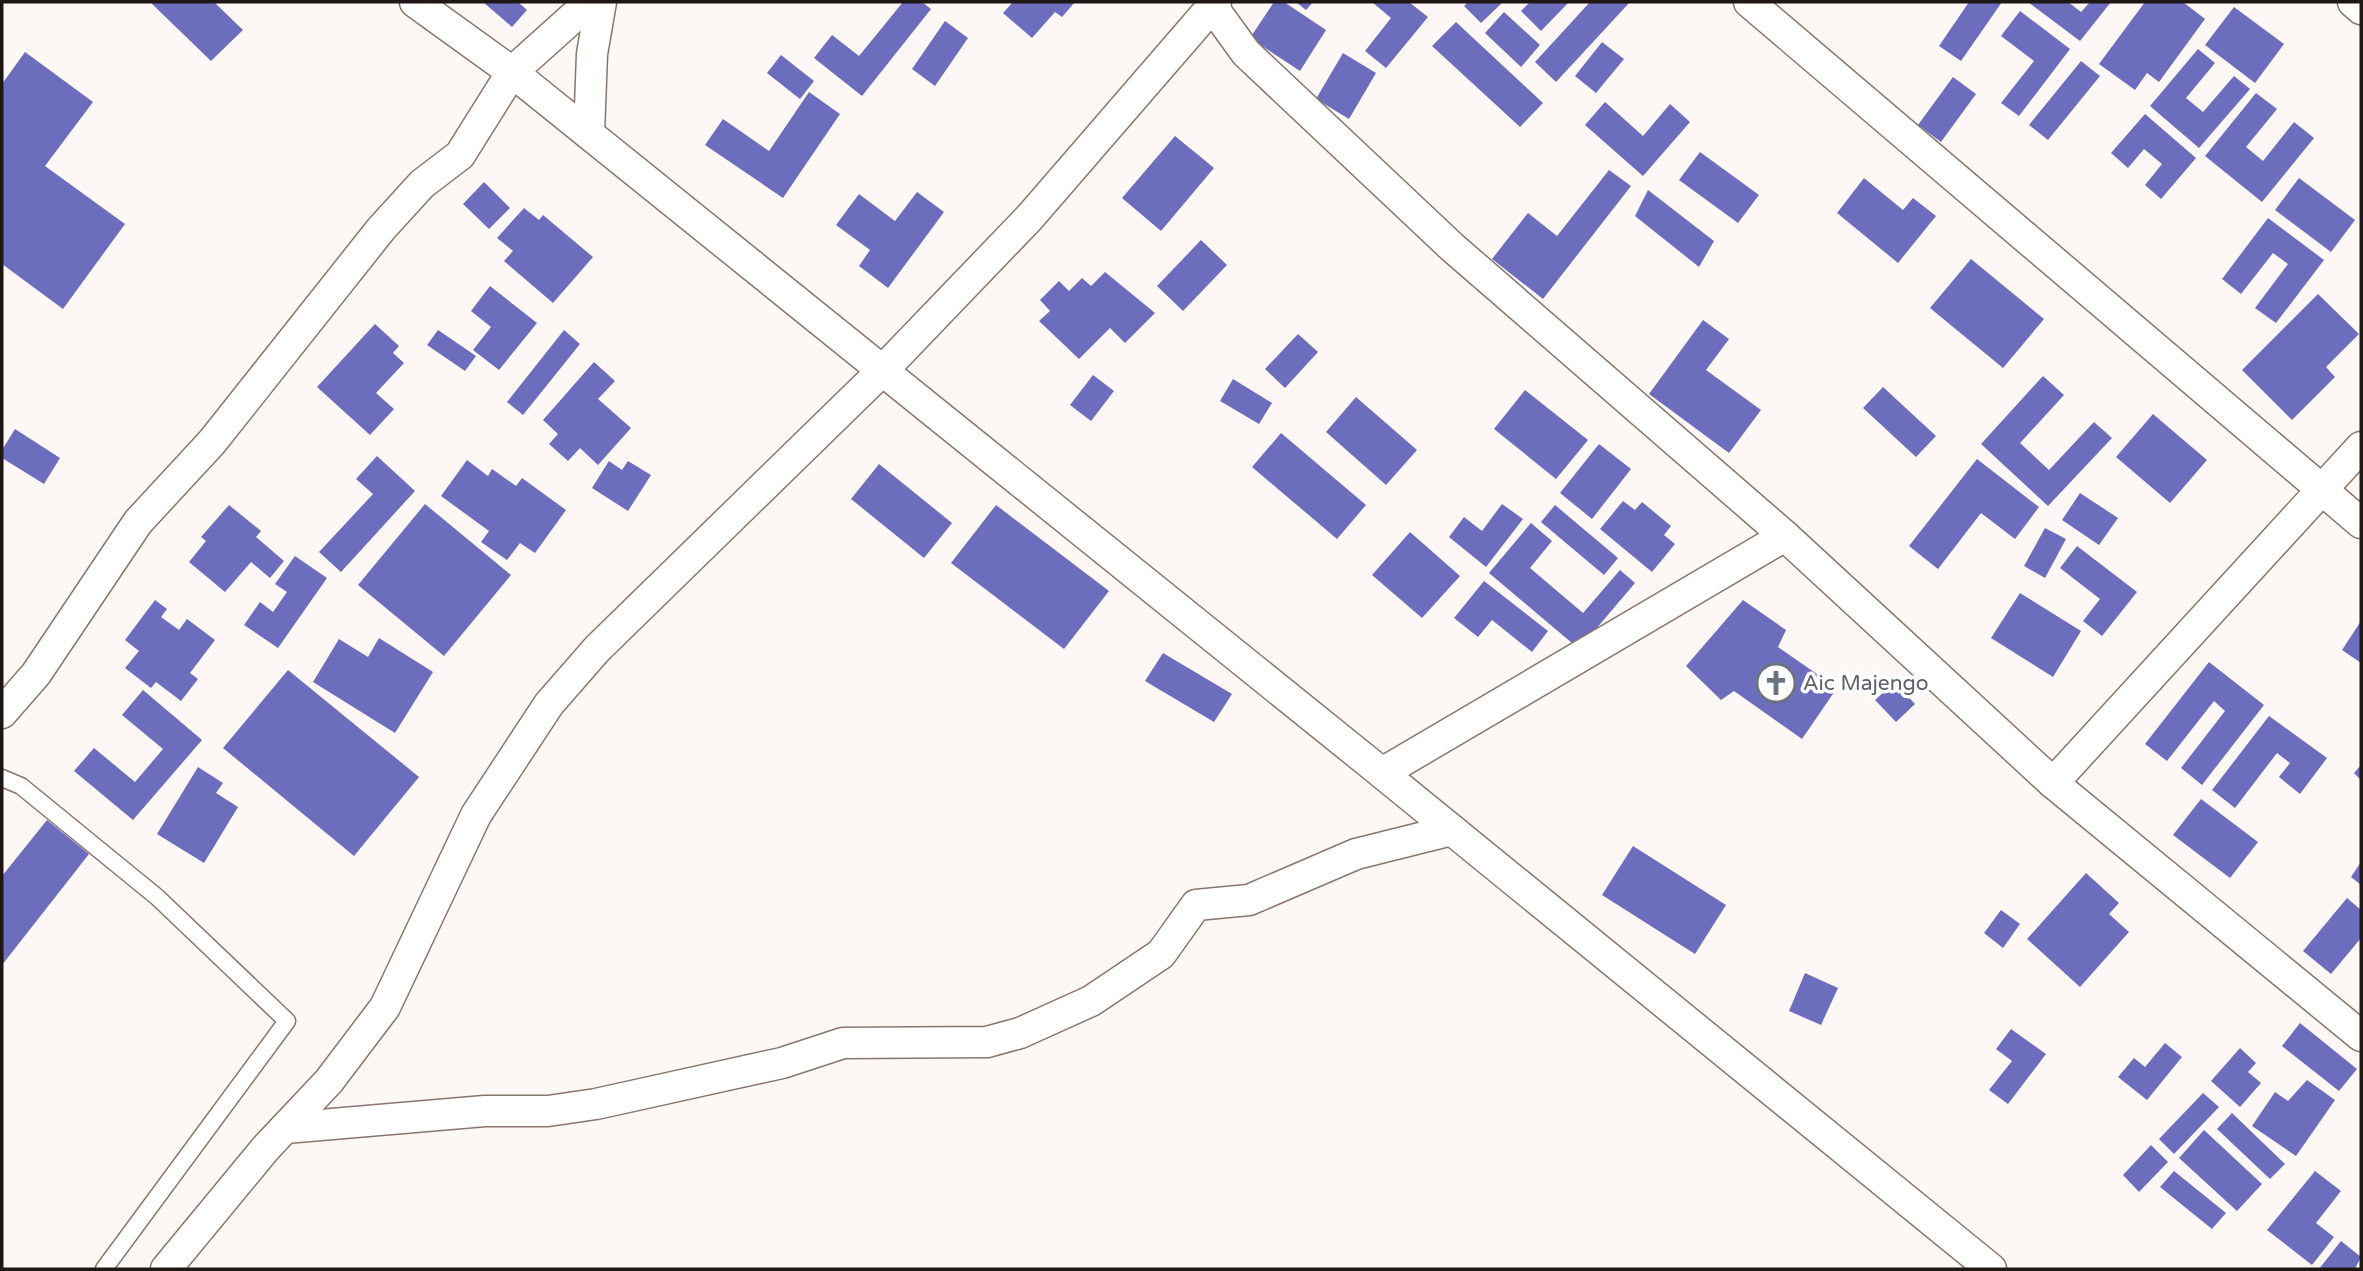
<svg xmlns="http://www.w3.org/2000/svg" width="2363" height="1271" font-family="'Varela Round',sans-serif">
	<rect width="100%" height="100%" fill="#fdf8f6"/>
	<g fill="#6d6dbe">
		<path d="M150,2H214L243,30L211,61Z"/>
		<path d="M483,2H518L527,10L512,27Z"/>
		<path d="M903,2H922L931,9L862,96L814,58L832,35L859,56Z"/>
		<path d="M1010,2H1075L1062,17L1055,12L1032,38L1003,13L1012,3Z"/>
		<path d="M1274,2H1284L1326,30L1300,71L1250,38Z"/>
		<path d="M1296,2H1313L1306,10Z"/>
		<path d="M1372,2H1409L1428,17L1386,68L1365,51L1391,18Z"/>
		<path d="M1468,2H1503L1481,23L1464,6Z"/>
		<path d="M1530,2H1569L1541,31L1521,11Z"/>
		<path d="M1590,2H1630L1556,82L1535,62Z"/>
		<path d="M1969,2H2002L1961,61L1939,46Z"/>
		<path d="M2028,2H2068L2081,12L2090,2H2111L2080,41Z"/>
		<path d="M2145,2H2183L2205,19L2159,82L2147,73L2135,90L2099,64Z"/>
		<path d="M2234,7L2284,44L2255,83L2205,45Z"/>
		<path d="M2020,11L2070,49L2019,116L2001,103L2034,61L2001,36Z"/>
		<path d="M1504,12L1540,45L1521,67L1485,33Z"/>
		<path d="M945,21L968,38L935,86L912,69Z"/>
		<path d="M1456,22L1543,103L1520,127L1432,46Z"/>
		<path d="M1602,42L1624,59L1596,93L1575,76Z"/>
		<path d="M2198,49L2215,63L2186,98L2203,112L2234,76L2250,89L2199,148L2150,106Z"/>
		<path d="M25,52L93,102L45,166L125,224L63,309L2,264V84Z"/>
		<path d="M1343,53L1376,73L1349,119L1316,99Z"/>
		<path d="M781,55L814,81L800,99L767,73Z"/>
		<path d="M2081,61L2100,76L2048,140L2029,125Z"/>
		<path d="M1953,77L1976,94L1941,142L1918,125Z"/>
		<path d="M809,92L840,114L783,198L705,145L723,119L769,151Z"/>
		<path d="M2256,93L2277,109L2246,147L2263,161L2294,122L2314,138L2262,202L2205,156Z"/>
		<path d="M1605,102L1643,136L1670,104L1690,122L1643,176L1585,125Z"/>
		<path d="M2145,114L2196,158L2161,199L2145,185L2162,164L2144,149L2128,168L2111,153Z"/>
		<path d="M1175,136L1214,168L1161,231L1122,198Z"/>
		<path d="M1700,152L1759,195L1738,223L1679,180Z"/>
		<path d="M1609,170L1631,186L1543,299L1492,259L1528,213L1557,236Z"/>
		<path d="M1864,178L1903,210L1913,198L1936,216L1898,263L1837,213Z"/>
		<path d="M2299,178L2355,220L2331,252L2275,210Z"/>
		<path d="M484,182L510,208L489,229L463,204Z"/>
		<path d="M1648,190L1714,241L1699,267L1635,216Z"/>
		<path d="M917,192L944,212L888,288L859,266L870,250L836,225L859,194L895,221Z"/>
		<path d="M524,208L539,220L543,215L593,257L553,303L504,261L513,251L497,238Z"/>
		<path d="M2268,218L2324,260L2276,323L2255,308L2288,264L2273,253L2241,294L2222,279Z"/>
		<path d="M1201,240L1227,265L1183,311L1157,286Z"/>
		<path d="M1971,259L2044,319L2003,368L1930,308Z"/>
		<path d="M1105,272L1155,313L1125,343L1110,328L1079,359L1039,321L1050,311L1040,300L1059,281L1069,291L1082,278L1091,286Z"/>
		<path d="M490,286L537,323L499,370L473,350L491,327L471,311Z"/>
		<path d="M2318,294L2359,334L2326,367L2335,377L2292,420L2242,370Z"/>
		<path d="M1703,320L1729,339L1706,370L1761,410L1729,453L1649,394Z"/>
		<path d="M375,324L399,346L393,353L404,363L376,393L394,409L370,435L317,387Z"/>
		<path d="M438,330L476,356L465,371L427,345Z"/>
		<path d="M564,330L580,344L523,415L507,402Z"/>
		<path d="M1298,334L1318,352L1285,388L1265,369Z"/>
		<path d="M594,362L615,381L598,399L631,428L598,465L580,448L568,461L549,444L558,434L543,420Z"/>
		<path d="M1093,375L1114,391L1091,421L1070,405Z"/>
		<path d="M2043,376L2064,395L2020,443L2049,470L2094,422L2112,438L2048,506L1981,444Z"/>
		<path d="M1233,379L1272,403L1259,424L1220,401Z"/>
		<path d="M1883,387L1936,436L1916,457L1863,408Z"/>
		<path d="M1525,390L1588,440L1556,479L1494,429Z"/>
		<path d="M1356,397L1417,450L1386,485L1326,432Z"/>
		<path d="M2153,414L2207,460L2170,503L2116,457Z"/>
		<path d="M15,429L60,458L44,484L2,458V450Z"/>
		<path d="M1281,433L1366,505L1337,539L1252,467Z"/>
		<path d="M1599,444L1631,469L1592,519L1560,493Z"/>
		<path d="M377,456L415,491L341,572L319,552L373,494L356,479Z"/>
		<path d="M1977,459L2039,507L2015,539L1981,513L1938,569L1909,546Z"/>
		<path d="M467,460L488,476L492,469L516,486L522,478L566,510L535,553L520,543L507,560L481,542L489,531L441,496Z"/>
		<path d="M609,461L622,470L628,461L651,475L628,511L592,488Z"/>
		<path d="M879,464L952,523L924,558L851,499Z"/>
		<path d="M2080,493L2118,518L2099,545L2062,520Z"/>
		<path d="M1623,501L1635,510L1642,502L1671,526L1664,535L1675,544L1652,572L1600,529Z"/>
		<path d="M425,504L511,575L444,656L358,585Z"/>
		<path d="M1502,504L1523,519L1486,567L1449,537L1464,517L1482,531Z"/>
		<path d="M229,505L261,531L256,537L284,561L270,578L251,562L225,592L189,562L206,541L201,537Z"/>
		<path d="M996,505L1109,591L1064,649L951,563Z"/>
		<path d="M1555,505L1618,558L1604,575L1541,522Z"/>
		<path d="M1531,523L1552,541L1530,568L1583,613L1620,570L1635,583L1579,649L1489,573Z"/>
		<path d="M2045,528L2066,539L2045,578L2024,566Z"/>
		<path d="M1410,532L1460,576L1422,618L1372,575Z"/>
		<path d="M2077,546L2137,592L2102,636L2083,621L2100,599L2060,568Z"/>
		<path d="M295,556L327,578L278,648L244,625L260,602L273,612L287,592L275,584Z"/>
		<path d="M1484,581L1548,631L1532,652L1492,620L1478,637L1454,618Z"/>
		<path d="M2020,593L2081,631L2053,677L1991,638Z"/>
		<path d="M155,600L167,609L161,617L179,630L187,619L215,640L190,673L198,679L181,701L156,682L151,688L125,668L139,651L125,640Z"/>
		<path d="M1743,600L1786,630L1778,647L1837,688L1802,739L1734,691L1721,700L1686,666Z"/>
		<path d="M2361,621V663L2342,650Z"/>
		<path d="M379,638L433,672L395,733L313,682L339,639L368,657Z"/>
		<path d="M1163,653L1232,694L1214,722L1145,681Z"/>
		<path d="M2209,662L2264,705L2202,785L2181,768L2225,711L2214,701L2167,761L2145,744Z"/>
		<path d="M288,670L419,777L354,856L223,748Z"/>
		<path d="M1895,682L1915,704L1896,722L1875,700Z"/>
		<path d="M143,690L202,740L133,820L74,771L94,748L135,782L163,749L122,715Z"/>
		<path d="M2269,716L2327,758L2300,794L2279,777L2290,763L2277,753L2235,808L2212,790Z"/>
		<path d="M2361,765V780L2354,773Z"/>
		<path d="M198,767L223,783L216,793L238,807L204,863L157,834Z"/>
		<path d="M2201,799L2258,842L2230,878L2173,835Z"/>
		<path d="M47,820L89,854L2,965V876Z"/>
		<path d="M1633,846L1726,905L1695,954L1602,895Z"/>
		<path d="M2361,862V885L2351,877Z"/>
		<path d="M2086,873L2119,903L2109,914L2129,932L2080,987L2027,939Z"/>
		<path d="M2347,898L2361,910V938L2331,974L2303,951Z"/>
		<path d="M2001,910L2020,924L2003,948L1984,933Z"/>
		<path d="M1805,973L1838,988L1821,1025L1789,1011Z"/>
		<path d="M2300,1023L2357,1069L2339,1091L2282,1046Z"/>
		<path d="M2011,1029L2046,1054L2008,1104L1989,1090L2012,1061L1996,1049Z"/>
		<path d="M2165,1043L2182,1057L2147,1100L2118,1077L2134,1058L2145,1067Z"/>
		<path d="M2240,1048L2256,1063L2248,1072L2261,1083L2240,1107L2211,1081Z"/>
		<path d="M2307,1080L2335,1100L2296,1156L2252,1126L2275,1092L2288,1101Z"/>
		<path d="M2203,1093L2219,1107L2174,1154L2159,1139Z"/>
		<path d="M2232,1113L2285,1164L2270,1179L2217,1129Z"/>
		<path d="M2204,1130L2262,1184L2237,1211L2179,1158Z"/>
		<path d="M2151,1145L2168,1162L2139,1192L2123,1175Z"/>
		<path d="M2174,1171L2226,1213L2212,1229L2160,1187Z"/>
		<path d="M2315,1171L2341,1191L2316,1223L2334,1237L2312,1265L2267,1230Z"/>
		<path d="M2341,1241L2361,1257L2355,1269H2319Z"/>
	</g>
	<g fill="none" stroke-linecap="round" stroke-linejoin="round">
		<g stroke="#8a756c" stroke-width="19">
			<path id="service" d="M2,778L21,786L157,897L287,1021L104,1269"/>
		</g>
		<g stroke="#8a756c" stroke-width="33">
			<g id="minor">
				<path d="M415,2L512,72L1382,773L1785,536"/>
				<path d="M1749,2L2361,523"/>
				<path d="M2353,2L2361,9"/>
				<path d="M1212,6L1246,53L1452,247L1785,536L2053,783L2361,1036"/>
				<path d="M589,134L592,54L601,2"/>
				<path d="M2,713L36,674L138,522L212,442L381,229L422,184L460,155L512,72L590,2"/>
				<path d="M1382,773L1991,1269"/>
				<path d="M2053,783L2361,447"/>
				<path d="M285,1128L485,1111H548L596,1104L782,1063L843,1043L987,1042L1020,1033L1091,1001L1161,954L1196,905L1249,900L1356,854L1452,830"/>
				<path d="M166,1269L265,1149L329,1081L385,1007L476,815L549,704L597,649L884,369L1030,217L1216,2"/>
			</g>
		</g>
		<use href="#service" stroke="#fff" stroke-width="16"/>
		<use href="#minor" stroke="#fff" stroke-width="30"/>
	</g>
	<defs>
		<g id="church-ring" transform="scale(2.0125)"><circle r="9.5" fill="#fff" stroke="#6b7280" stroke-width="1.5"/><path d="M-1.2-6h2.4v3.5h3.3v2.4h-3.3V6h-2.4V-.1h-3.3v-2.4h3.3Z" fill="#6b7280"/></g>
	</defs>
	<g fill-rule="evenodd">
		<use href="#church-ring" x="1776" y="683"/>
	</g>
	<g text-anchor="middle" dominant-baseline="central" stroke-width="7" stroke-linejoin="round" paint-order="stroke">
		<g font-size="21" fill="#5b616d" stroke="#fff" text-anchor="start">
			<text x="1803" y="683">Aic Majengo</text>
		</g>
	</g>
	<rect width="2363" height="1271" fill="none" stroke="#1f1714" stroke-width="7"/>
</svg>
